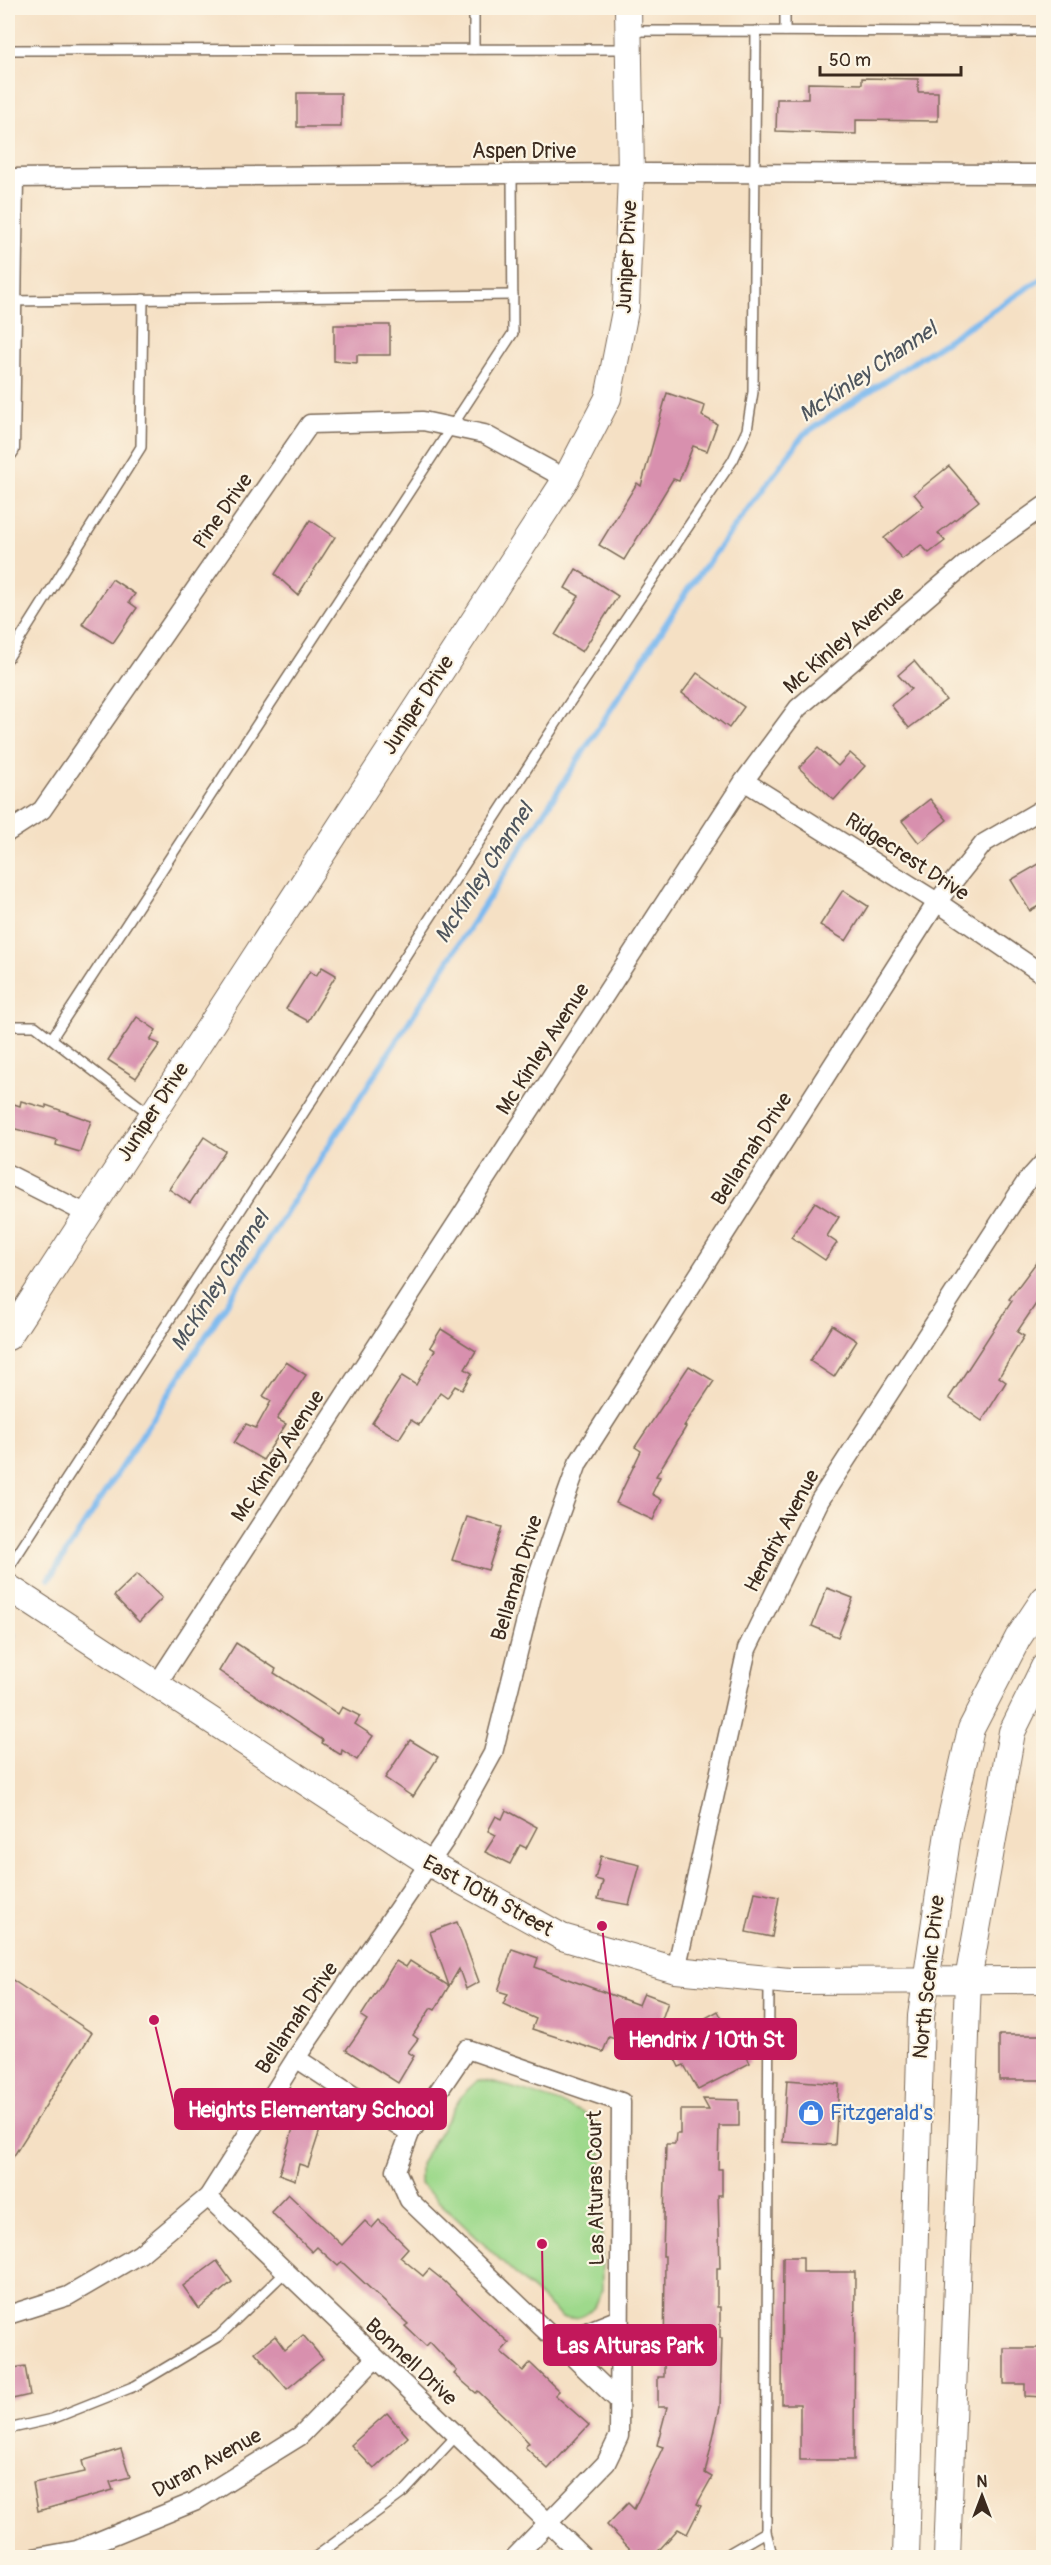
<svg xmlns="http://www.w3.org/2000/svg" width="1051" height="2565" font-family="Pangolin,sans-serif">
	<rect width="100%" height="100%" fill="#fcf5e5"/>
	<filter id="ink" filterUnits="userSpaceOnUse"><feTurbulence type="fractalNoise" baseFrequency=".0167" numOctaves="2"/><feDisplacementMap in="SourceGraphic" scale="12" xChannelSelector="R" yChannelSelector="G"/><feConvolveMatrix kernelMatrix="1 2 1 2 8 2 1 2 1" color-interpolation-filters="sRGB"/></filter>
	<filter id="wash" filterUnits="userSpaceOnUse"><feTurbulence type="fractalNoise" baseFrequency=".008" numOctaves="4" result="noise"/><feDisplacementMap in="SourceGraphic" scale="24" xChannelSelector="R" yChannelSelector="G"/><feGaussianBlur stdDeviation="1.35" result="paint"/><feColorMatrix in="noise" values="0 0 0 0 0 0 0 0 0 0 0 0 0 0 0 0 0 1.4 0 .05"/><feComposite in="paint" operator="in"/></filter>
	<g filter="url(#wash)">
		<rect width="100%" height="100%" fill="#f5e0c4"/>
		<path fill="#9ed98c" stroke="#6c8255" stroke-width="1.5" d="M478,2080C498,2082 582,2107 594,2120C597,2123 599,2129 601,2132L602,2290C596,2311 584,2321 562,2318L420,2184V2164L462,2095Z"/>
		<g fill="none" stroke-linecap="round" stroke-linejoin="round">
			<g stroke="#7cb9ef" stroke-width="6">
				<path d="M49,1579L689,588L804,434L1044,277"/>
				<path d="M8,1644L13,1635"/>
			</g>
		</g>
		<g id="blocks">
			<g fill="#d890ae">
				<path d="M862,78L918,79V92H938V121L856,120V134L776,131L777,99H808V83L862,84Z"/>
				<rect x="297" y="93" width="44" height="34"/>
				<path d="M334,325H390V355H357V363L334,361Z"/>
				<path d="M667,393L705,406L702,416L717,424L707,451L693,446L679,481L673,479L624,560L599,545L637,483L641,486Z"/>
				<path d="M949,466L979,501L938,533L945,541L929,553L921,545L902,559L884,538L924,506L914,494Z"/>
				<path d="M310,520L335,537L298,595L275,574Z"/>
				<path d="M576,569L618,596L582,652L555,635L579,596L565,588Z"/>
				<path d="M112,579L135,594L129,602L137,608L113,643L82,624Z"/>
				<path d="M914,661L946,700L909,728L891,705L911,689L898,675Z"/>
				<path d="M697,673L744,707L729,728L682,693Z"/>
				<path d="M818,748L838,766L850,753L865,766L834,800L799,768Z"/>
				<path d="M930,799L947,820L919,843L902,821Z"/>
				<path d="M1044,861V903L1030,911L1011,880Z"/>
				<path d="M843,890L868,906L846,941L820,925Z"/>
				<path d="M322,967L336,975L308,1021L286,1009L310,971L316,976Z"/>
				<path d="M137,1017L156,1030L150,1040L160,1044L136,1078L108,1060Z"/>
				<path d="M21,1101L46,1108V1105L91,1121L80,1152L56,1145L57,1140L8,1127V1102L20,1106Z"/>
				<path d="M204,1137L225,1151L190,1203L169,1189Z"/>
				<path d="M815,1202L839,1217L827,1236L837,1243L825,1260L791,1237Z"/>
				<path d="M1044,1252V1292L1017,1332L1024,1336L999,1377L1006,1382L982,1421L949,1398L1012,1301L1009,1299Z"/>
				<path d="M832,1325L857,1341L834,1377L810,1361Z"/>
				<path d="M441,1329L476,1351L465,1369L472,1373L462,1390L455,1386L447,1398L440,1393L419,1425L411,1420L399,1439L372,1423L402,1376L416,1385L435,1350L430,1347Z"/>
				<path d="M286,1362L306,1375L277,1419L286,1424L263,1460L234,1443L246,1424L256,1428L271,1401L263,1396Z"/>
				<path d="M689,1366L714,1381L684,1426L686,1427L656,1476L660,1477L652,1494L662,1500L653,1520L616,1503L641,1451L635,1447Z"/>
				<path d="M467,1517L502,1527L488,1570L452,1560Z"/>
				<path d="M137,1574L162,1598L139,1622L114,1596Z"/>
				<path d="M827,1588L853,1598L838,1637L812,1626Z"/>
				<path d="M236,1643L276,1669L274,1673L338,1714L342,1707L360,1716L355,1724L373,1736L357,1760L342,1750L341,1755L322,1743L323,1740L219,1671Z"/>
				<path d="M410,1740L438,1757L413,1797L385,1778Z"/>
				<path d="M506,1810L537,1827L526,1848L520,1845L510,1864L485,1852L496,1835L488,1831L496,1816L502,1819Z"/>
				<path d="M601,1856L640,1865L629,1905L598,1899L603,1881L595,1879Z"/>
				<path d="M755,1892L779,1897L772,1937L746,1932Z"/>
				<path d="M457,1922L479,1982L466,1989L459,1969L449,1986L430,1932Z"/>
				<path d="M512,1949L538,1958L535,1967L639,2005L644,1993L668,2002L654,2042L645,2039L641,2048L609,2037L603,2052L532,2029L536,2019L503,2004L508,1994L498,1991Z"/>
				<path d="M396,1961L406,1967L410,1961L449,1986L435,2010L431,2008L413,2035L418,2039L408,2052L414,2056L398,2083L346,2050L367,2020L361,2016Z"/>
				<path d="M8,1977L92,2033L8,2165Z"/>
				<path d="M718,2011L732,2038L735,2036L750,2063L698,2090L684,2065L679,2067L666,2040Z"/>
				<rect x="999" y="2035" width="43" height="45"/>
				<path d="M787,2080L839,2084L835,2145L783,2142Z"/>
				<path d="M703,2099L739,2100V2126H719L718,2169H722V2195H718L720,2268H717V2307H720V2338H722L720,2407L705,2473L712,2477L697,2504L701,2506L687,2534L678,2529L652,2558H639L607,2525L628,2503L634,2509L663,2447L657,2445L667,2407H658V2377H664L665,2256H663L666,2144H675L676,2134H680V2110H709Z"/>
				<path d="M296,2119L321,2127L308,2167L299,2164L295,2180L279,2174Z"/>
				<path d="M288,2194L342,2245L365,2221L372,2228L379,2220L408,2248L400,2257L423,2276L429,2269L444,2281L509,2343L501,2352L523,2371L530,2363L559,2391L555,2395L589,2425L548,2469L525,2447L529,2443L509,2421L478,2391L476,2393L454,2374L457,2371L430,2342L426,2346L405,2326L408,2324L342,2262L338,2266L317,2247L312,2252L271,2212Z"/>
				<path d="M783,2257H803V2272H855L854,2460H800V2404H782Z"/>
				<path d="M217,2261L232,2282L199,2309L183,2286Z"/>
				<path d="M303,2335L323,2359L287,2389L255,2352L275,2336L285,2350Z"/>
				<path d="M1004,2348H1044V2397L1025,2396V2384H1004Z"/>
				<path d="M25,2366L30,2395L8,2400V2369Z"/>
				<path d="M387,2413L408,2437L374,2469L351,2445Z"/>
				<path d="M121,2449L130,2477L110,2482L113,2490L38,2511L33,2483L85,2472L82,2461Z"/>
			</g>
		</g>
	</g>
	<g filter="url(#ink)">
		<use href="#blocks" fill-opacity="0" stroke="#7c6a58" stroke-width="1.5"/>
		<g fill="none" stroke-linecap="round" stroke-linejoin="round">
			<g stroke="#7c6a58" stroke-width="12">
				<g id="lane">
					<path d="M629,31L1044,32"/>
					<path d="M785,31V8"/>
					<path d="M474,49V8"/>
					<path d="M8,50L627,49"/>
					<path d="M10,301L513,295"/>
					<path d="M8,658L141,447L143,299"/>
					<path d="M8,1026H35L151,1115"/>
					<path d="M52,1038L513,333L512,174"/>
					<path d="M8,1569L568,705L733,460L747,430L753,392L756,31"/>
					<path d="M769,1982L766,2532L773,2558"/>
					<path d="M8,2429L52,2419L135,2386L219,2336L285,2272"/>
					<path d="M314,2558L404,2492L457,2435"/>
					<path d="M721,2558L766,2532"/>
				</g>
			</g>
			<g stroke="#7c6a58" stroke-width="21">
				<g id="street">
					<path d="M8,178L631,173L1040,174"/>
					<path d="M8,452L10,449L14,178"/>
					<path d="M744,781L937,902L1044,975"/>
					<path d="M8,832L42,810L310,424L423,421L484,434L566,479"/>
					<path d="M8,1174L87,1214"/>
					<path d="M157,1684L744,781L798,708L981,551L1044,506"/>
					<path d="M676,1970L747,1649L820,1500L1026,1182L1044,1162"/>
					<path d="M296,2058L410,2133"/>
					<path d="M208,2197L585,2558"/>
					<path d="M8,2315L68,2296L140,2254L208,2197L296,2058L445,1840L493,1753L536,1580L578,1463L937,902L984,843L1044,808"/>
					<path d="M559,2343L619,2319"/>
					<path d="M33,2558L77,2550L194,2502L300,2436L375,2359"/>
					<path d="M514,2558L606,2463L619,2436L621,2102L467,2049L410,2133L396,2170L409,2200L619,2401"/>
				</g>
			</g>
			<g stroke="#7c6a58" stroke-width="28">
				<g id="secondary">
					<path d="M8,1337L566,479L608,398L626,306L631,173L628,8"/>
					<path d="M8,1587L429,1863L562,1937L676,1970L789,1981L1044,1980"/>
					<path d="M906,2558L921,2016L949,1826L971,1729L1018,1638L1044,1599"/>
					<path d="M947,2558L968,1980L1012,1732L1044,1667"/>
				</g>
			</g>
			<use href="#lane" stroke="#fff" stroke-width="9"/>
			<use href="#street" stroke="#fff" stroke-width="18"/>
			<use href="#secondary" stroke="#fff" stroke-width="26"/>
		</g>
	</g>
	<defs>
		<g id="shop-disc" transform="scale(1.35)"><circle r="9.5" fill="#3f7fe0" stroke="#fcf5e5"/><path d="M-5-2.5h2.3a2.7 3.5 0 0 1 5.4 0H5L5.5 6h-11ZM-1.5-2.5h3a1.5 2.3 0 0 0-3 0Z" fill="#fff"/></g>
	</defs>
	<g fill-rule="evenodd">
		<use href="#shop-disc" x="811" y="2113"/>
	</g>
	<g text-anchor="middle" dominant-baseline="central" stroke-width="4.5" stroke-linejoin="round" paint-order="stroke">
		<g font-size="21" fill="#3b2a1e" stroke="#fcf5e5">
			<text x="524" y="151">Aspen Drive</text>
			<text transform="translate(627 257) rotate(-87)">Juniper Drive</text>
			<text transform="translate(223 511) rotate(-55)">Pine Drive</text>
			<text transform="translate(844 640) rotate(-41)">Mc Kinley Avenue</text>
			<text transform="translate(418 705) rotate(-57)">Juniper Drive</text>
			<text transform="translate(907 857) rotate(33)">Ridgecrest Drive</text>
			<text transform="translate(543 1049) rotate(-57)">Mc Kinley Avenue</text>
			<text transform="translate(153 1112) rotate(-57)">Juniper Drive</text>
			<text transform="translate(752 1149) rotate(-57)">Bellamah Drive</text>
			<text transform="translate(278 1456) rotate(-57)">Mc Kinley Avenue</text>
			<text transform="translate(782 1531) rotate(-62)">Hendrix Avenue</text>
			<text transform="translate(517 1578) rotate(-73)">Bellamah Drive</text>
			<text transform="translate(488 1896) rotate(29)">East 10th Street</text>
			<text transform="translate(929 1977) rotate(-84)">North Scenic Drive</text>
			<text transform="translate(297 2018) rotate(-56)">Bellamah Drive</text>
			<text transform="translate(596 2188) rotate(-91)">Las Alturas Court</text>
			<text transform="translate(411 2362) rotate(43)">Bonnell Drive</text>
			<text transform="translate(207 2463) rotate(-29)">Duran Avenue</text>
		</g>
		<g font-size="21" fill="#366cbe" stroke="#fcf5e5" text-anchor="start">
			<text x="830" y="2113">Fitzgerald's</text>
		</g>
		<g font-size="22" font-style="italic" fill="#4e555d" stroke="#fcf5e5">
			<text transform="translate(868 372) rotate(-34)">McKinley Channel</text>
			<text transform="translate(484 873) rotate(-57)">McKinley Channel</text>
			<text transform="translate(220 1281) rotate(-57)">McKinley Channel</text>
		</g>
	</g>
	<path fill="none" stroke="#c2185b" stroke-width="2" d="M602 1926L615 2039M154 2020L175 2109M542 2244L544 2345"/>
	<g fill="#c2185b" stroke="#fcf5e5" stroke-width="2">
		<circle cx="602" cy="1926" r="6"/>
		<circle cx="154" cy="2020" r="6"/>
		<circle cx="542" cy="2244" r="6"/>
	</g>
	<g fill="#c2185b" stroke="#c2185b" stroke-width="2">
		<rect x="615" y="2019" width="181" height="40" rx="6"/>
		<rect x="175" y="2089" width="271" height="40" rx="6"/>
		<rect x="544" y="2325" width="172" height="40" rx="6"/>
	</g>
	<g font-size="22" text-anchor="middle" font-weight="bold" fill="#fff">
		<text x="706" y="2047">Hendrix / 10th St</text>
		<text x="311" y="2117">Heights Elementary School</text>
		<text x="630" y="2353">Las Alturas Park</text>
	</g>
	<rect width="1051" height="2565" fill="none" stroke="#fcf5e5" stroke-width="30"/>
	<g transform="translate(982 2496)" stroke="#fcf5e5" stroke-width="4.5" paint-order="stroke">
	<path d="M0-4.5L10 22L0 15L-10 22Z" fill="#3b2a1e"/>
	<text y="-9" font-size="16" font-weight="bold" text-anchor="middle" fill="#3b2a1e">N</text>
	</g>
	<path d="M820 66v9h141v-9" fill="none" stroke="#3b2a1e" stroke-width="3"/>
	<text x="829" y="66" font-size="18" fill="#3b2a1e" stroke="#fcf5e5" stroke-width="4.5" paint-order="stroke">50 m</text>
</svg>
